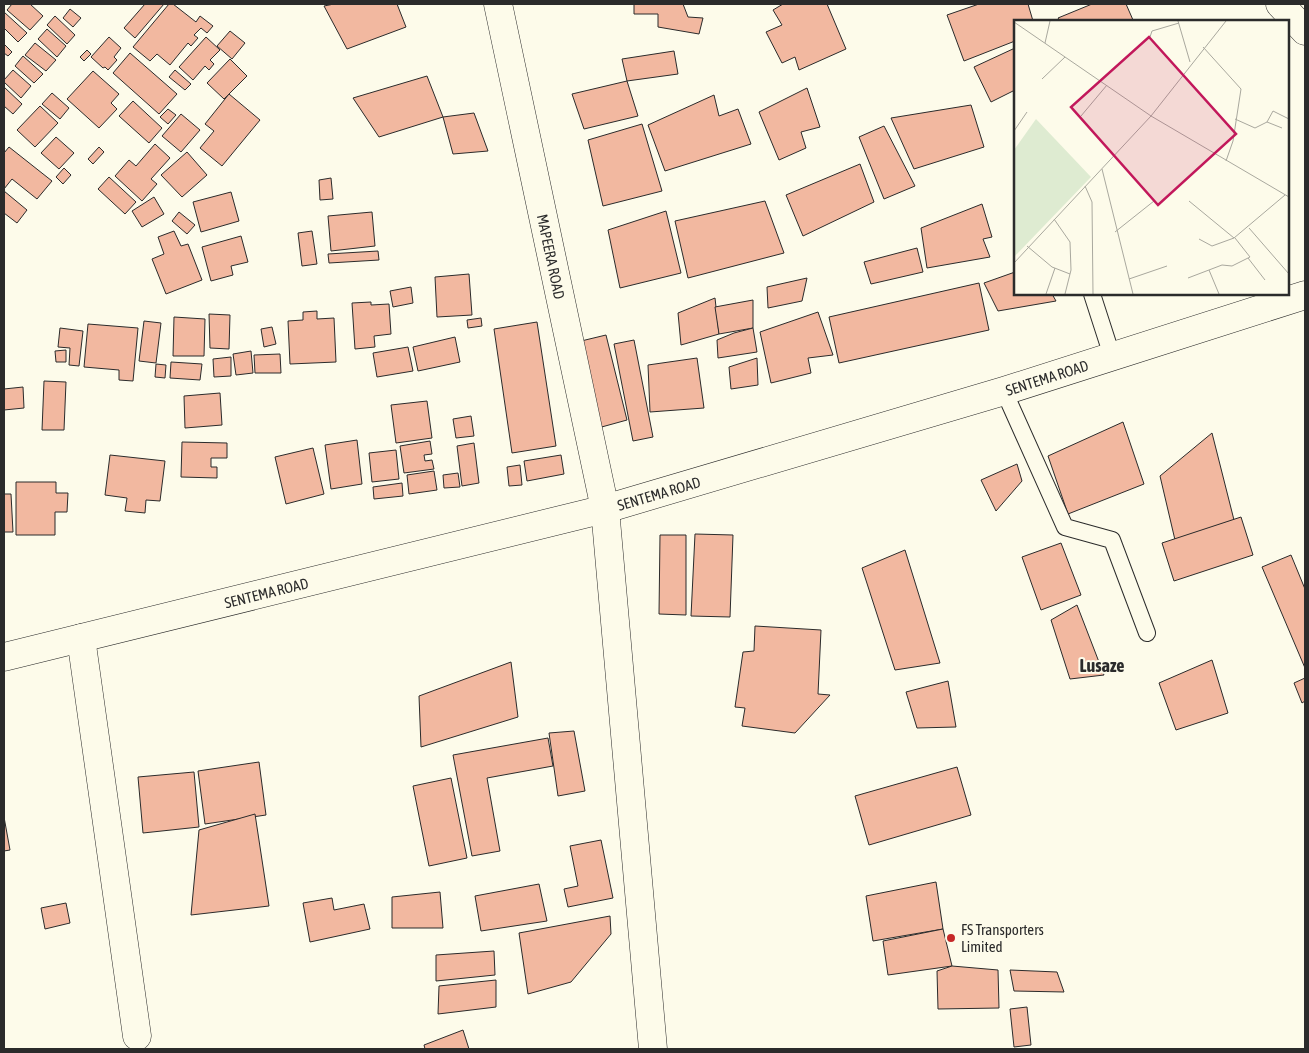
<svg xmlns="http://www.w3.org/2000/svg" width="1309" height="1053" font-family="'Asap Condensed',sans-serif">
	<rect width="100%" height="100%" fill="#fdfbea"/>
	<g fill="#f2b8a0" stroke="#2b2b2b">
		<path d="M12,4H30L43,16L30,30L7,10Z"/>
		<path d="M145,4H164L135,38L124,28Z"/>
		<path d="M169,4H173L196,22L200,16L213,26L207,33L201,28L194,35L198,38L191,46L188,43L170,65L157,54L150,61L133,47Z"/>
		<path d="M334,4H397L406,27L347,49L324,6Z"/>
		<path d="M634,4H683L688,17L703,18L699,34L658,27V14H634Z"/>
		<path d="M783,4H827L846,49L799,70L795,57L782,63L766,32L782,25L773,10Z"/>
		<path d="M979,4H1028L1033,21H1015V41L964,61L947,15Z"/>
		<path d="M1092,4H1126L1133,20L1060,21L1058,18Z"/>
		<path d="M70,9L81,18L73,27L63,18Z"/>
		<path d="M4,12L27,33L18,42L4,28Z"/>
		<path d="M55,16L75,35L67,44L47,25Z"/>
		<path d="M47,29L66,46L57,57L38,39Z"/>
		<path d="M230,31L245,43L232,59L217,46Z"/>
		<path d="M109,37L121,48L114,57L117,60L108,70L105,67L103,68L91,57Z"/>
		<path d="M206,37L220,50L210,60L214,64L209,70L205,66L193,80L179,67Z"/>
		<path d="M35,43L56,60L46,71L25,55Z"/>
		<path d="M4,44L12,52L8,56L4,53Z"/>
		<path d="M1015,48V90L991,102L974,67Z"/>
		<path d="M87,50L91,54L84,61L80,57Z"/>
		<path d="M674,51L678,74L627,81L622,59Z"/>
		<path d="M130,53L177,94L159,114L113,73Z"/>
		<path d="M23,56L43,74L34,83L15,66Z"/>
		<path d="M230,59L247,76L224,99L207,83Z"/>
		<path d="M13,70L31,86L21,98L4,82V80Z"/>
		<path d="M175,70L191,84L185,90L169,77Z"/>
		<path d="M93,71L119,94L111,103L117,109L99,128L67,99Z"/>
		<path d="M427,76L443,117L379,137L353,98Z"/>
		<path d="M627,81L638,116L584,129L572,94Z"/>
		<path d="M4,87L22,104L13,114L4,106Z"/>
		<path d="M807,88L820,127L801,132L806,148L779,160L759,112Z"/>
		<path d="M52,93L69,108L60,119L42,104Z"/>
		<path d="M229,94L260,120L222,166L200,148L214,131L205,124Z"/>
		<path d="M714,95L719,116L738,109L751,144L665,171L648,125Z"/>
		<path d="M133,101L162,128L149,143L119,116Z"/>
		<path d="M971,105L984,147L914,169L891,118Z"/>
		<path d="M40,106L58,123L35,147L17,130Z"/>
		<path d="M168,109L176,115L168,124L160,117Z"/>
		<path d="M474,113L488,151L453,154L443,117Z"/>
		<path d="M181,114L200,130L181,152L162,136Z"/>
		<path d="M642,124L662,191L603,206L588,140Z"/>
		<path d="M884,126L915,186L884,199L859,137Z"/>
		<path d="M56,137L74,153L59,169L41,153Z"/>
		<path d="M155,144L170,158L151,179L157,184L142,201L115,176L129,160L136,166Z"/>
		<path d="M9,147L52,181L37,199L12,179L4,189V153Z"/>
		<path d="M99,147L104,152L93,164L88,159Z"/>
		<path d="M187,152L207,175L182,197L161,175Z"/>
		<path d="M860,164L874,202L803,236L786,195Z"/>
		<path d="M64,168L71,175L63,184L56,177Z"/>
		<path d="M109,177L136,202L125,214L98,189Z"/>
		<path d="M331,178L333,199L320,200L319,180Z"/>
		<path d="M4,191L27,210L17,223L4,213Z"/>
		<path d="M231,192L239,221L201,232L193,202Z"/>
		<path d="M154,197L164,214L142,227L132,211Z"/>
		<path d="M765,201L784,253L688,278L675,221Z"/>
		<path d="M982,204L992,237L983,239L990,257L927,268L921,228Z"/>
		<path d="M666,211L681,273L620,288L608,230Z"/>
		<path d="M179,212L195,225L187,234L172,221Z"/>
		<path d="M372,212L375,246L331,251L328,216Z"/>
		<path d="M174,231L181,246L188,244L202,280L166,294L152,259L164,254L158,237Z"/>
		<path d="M312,231L317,264L302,266L298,233Z"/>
		<path d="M241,236L248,262L231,266L233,275L211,281L202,247Z"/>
		<path d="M917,248L923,272L871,284L864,262Z"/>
		<path d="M378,251L379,260L329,263L328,254Z"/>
		<path d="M1015,272V294H1052L1056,301L998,311L984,283Z"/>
		<path d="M469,274L472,315L437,317L435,277Z"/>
		<path d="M807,278L802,301L768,308L767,287Z"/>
		<path d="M979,283L989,330L839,363L829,317Z"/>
		<path d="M411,287L413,303L393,307L390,291Z"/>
		<path d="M715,298L719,334L681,345L678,313Z"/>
		<path d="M753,300V328L719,334L715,307Z"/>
		<path d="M371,302V305L389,304L391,334L374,336L375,347L355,349L352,303Z"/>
		<path d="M317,311V319L334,318L336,362L290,364L288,321L303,320V312Z"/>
		<path d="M818,312L833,355L808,358L811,373L771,383L760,332Z"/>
		<path d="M209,314L230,315L229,349L210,348Z"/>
		<path d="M174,317L205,319L204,356H173Z"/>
		<path d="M481,318L482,326L468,328L467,320Z"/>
		<path d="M144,321L161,323L156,363L139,361Z"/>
		<path d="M537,322L556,446L512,453L494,329Z"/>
		<path d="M88,324L138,328L133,381L119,380V370L84,367Z"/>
		<path d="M272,327L276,344L264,347L261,329Z"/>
		<path d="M60,328L83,331L79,366L69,365L70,348L58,347Z"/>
		<path d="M753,328L757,352L718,358L717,340L734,333Z"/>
		<path d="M606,335L627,420L598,428L577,342Z"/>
		<path d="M455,337L460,362L418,371L413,347Z"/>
		<path d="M634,340L653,437L633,441L614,344Z"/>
		<path d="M408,347L413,371L377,377L373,353Z"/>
		<path d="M66,350V362H56L55,351Z"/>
		<path d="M251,351L253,373L236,375L233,354Z"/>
		<path d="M280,354L281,373H255L254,355Z"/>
		<path d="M231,357V376L214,377L213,359Z"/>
		<path d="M697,358L704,408L650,412L648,365Z"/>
		<path d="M757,358L758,385L731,389L729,367Z"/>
		<path d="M171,362L202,364L200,380L170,378Z"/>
		<path d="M156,364L166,365L165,378L155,377Z"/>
		<path d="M44,381L66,382L64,430H42Z"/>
		<path d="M23,387L24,408L4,410V389Z"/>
		<path d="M220,393L222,425L185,428L184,396Z"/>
		<path d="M427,401L432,438L396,443L391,405Z"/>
		<path d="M471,416L474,436L456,438L453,419Z"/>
		<path d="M1123,422L1144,484L1068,514L1048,456Z"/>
		<path d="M1212,433L1234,520L1175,540L1160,476Z"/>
		<path d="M357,440L362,484L331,489L325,445Z"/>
		<path d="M430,441L432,454L424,455L425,461L432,460L434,469L404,473L400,446Z"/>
		<path d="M182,442L227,443V458H211V467H217V478L181,477Z"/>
		<path d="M474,443L479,483L462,486L457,446Z"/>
		<path d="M313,448L324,494L286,504L275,457Z"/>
		<path d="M396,450L399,479L372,482L369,453Z"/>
		<path d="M110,455L165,461L160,501L146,500L145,513L125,511L127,498L105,495Z"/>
		<path d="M561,455L564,474L527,481L524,461Z"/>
		<path d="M1017,464L1022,481L996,511L981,480Z"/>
		<path d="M520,465L522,485L509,486L507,467Z"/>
		<path d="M434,471L437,490L409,494L407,475Z"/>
		<path d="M458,473L460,487L444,488L443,475Z"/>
		<path d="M16,482H56V493H68L67,512H55V535H16Z"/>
		<path d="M402,483L403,496L374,499L373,487Z"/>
		<path d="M4,494H11L13,532H4Z"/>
		<path d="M1241,517L1253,555L1174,581L1162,543Z"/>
		<path d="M695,534L733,535L730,617L691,616Z"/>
		<path d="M660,535H686V615L659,614Z"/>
		<path d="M1061,543L1081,595L1041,610L1022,557Z"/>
		<path d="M905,550L940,663L895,670L862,568Z"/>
		<path d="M1291,555L1305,589V668L1262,567Z"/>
		<path d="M1077,605L1104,675L1070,679L1051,620Z"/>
		<path d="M755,626L821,630L818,694L830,695L795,733L742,726L745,708L735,707L743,652L754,651Z"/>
		<path d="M1212,660L1228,713L1176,730L1159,683Z"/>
		<path d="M511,662L518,717L421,747L419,696Z"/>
		<path d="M1305,678V701L1302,703L1294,683Z"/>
		<path d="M948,681L956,727L917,728L906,692Z"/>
		<path d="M574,731L585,791L558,796L549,733Z"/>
		<path d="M548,738L553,766L487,778L500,851L472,856L453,755Z"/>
		<path d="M259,762L266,815L205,824L198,771Z"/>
		<path d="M957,767L971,815L869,845L855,796Z"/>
		<path d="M194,772L199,827L143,833L138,777Z"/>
		<path d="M451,778L467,858L429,866L413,786Z"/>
		<path d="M255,814L269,906L191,915L199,830Z"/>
		<path d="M4,817L10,850L4,851Z"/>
		<path d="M601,840L613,898L568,907L564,889L578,886L570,846Z"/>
		<path d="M936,882L943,929L873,941L866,896Z"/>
		<path d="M539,884L547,921L481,931L475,896Z"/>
		<path d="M440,892L443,928H392V897Z"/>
		<path d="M332,898L334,910L364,904L370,929L310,942L303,903Z"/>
		<path d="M66,903L70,923L45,929L41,908Z"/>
		<path d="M610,916L611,934L571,982L528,994L519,933Z"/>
		<path d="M943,929L952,966L888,975L883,941Z"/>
		<path d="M494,951L495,975L436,981V955Z"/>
		<path d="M952,966L998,970L999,1008L938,1009L937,971Z"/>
		<path d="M1010,970L1057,972L1064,992L1014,991Z"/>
		<path d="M496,980V1007L438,1014L439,986Z"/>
		<path d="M1027,1007L1031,1045L1014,1047L1010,1009Z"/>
		<path d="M463,1030L469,1049H425L424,1045Z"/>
	</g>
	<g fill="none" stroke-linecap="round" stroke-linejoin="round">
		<g stroke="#2b2b2b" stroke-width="18">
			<g id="service">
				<path d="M1092,294L1112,356"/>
				<path d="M1004,391L1065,527L1112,540L1147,633"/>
			</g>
		</g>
		<g stroke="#2b2b2b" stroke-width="29">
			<g id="minor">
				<path id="s1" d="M498,4L605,509"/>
				<path d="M1280,4L1305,31"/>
				<path d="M81,638L137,1036"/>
			</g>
		</g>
		<g stroke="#2b2b2b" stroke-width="29">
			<path id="tertiary" d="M605,509L653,1049"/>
		</g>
		<g stroke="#2b2b2b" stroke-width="29">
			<g id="secondary">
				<path id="s2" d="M4,657L605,509L1004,391L1305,295"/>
			</g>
		</g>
		<use href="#service" stroke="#fdfbea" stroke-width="16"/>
		<use href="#minor" stroke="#fdfbea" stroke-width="28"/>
		<use href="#tertiary" stroke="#fdfbea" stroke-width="28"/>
		<use href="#secondary" stroke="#fdfbea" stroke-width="28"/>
	</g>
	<circle fill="#c62828" stroke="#fdfbea" stroke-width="2" cx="951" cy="938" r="5"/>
	<g text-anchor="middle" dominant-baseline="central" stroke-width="4" stroke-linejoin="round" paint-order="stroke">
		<g font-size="15" fill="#2b2b2b" stroke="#fdfbea">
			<text stroke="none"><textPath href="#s1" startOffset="258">MAPEERA ROAD</textPath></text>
			<text stroke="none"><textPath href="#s2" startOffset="1080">SENTEMA ROAD</textPath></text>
			<text stroke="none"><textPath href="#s2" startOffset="675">SENTEMA ROAD</textPath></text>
			<text stroke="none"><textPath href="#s2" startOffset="270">SENTEMA ROAD</textPath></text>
		</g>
		<g font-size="15" fill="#2b2b2b" stroke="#fdfbea" text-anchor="start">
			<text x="961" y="929">FS Transporters<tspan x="961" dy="17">Limited</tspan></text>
		</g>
		<g font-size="18" font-weight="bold" fill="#2b2b2b" stroke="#fdfbea">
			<text x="1102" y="665">Lusaze</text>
		</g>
	</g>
	<g transform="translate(1014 20)">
		<rect width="275" height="275" fill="#fdfbea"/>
		<path d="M22,99L77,157L0,237V130Z" fill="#deebd1"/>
		<path fill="none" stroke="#a9a89e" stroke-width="1" d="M164,1L176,42M0,2L137,96L275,177M136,17L138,11L165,3M31,23L36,1M189,27L227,69L219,121L212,141M28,59L51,37M67,96L93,65M221,99L241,108L253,102L268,108M253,102L259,91L275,99M0,111L13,92M88,149L119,274M71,166L78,182L79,274M175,181L220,218M40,199L56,222L57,250L51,274M235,208L275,254M101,212L140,181M185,219L198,226L220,218L271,175M13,226L38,247L56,254M234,238L251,260M0,243L137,96L212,1M195,250L205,274M174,258L208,245L218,246L236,237L221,218M115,259L153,246M32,274L41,248"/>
		<path fill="#c2185b" fill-opacity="0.15" stroke="#c2185b" stroke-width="2.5" d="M135,17L222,114L144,185L57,87Z"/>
		<rect width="275" height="275" fill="none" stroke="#2b2b2b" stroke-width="2.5"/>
	</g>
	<rect width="1309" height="1053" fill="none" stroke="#2b2b2b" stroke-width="10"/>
</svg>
